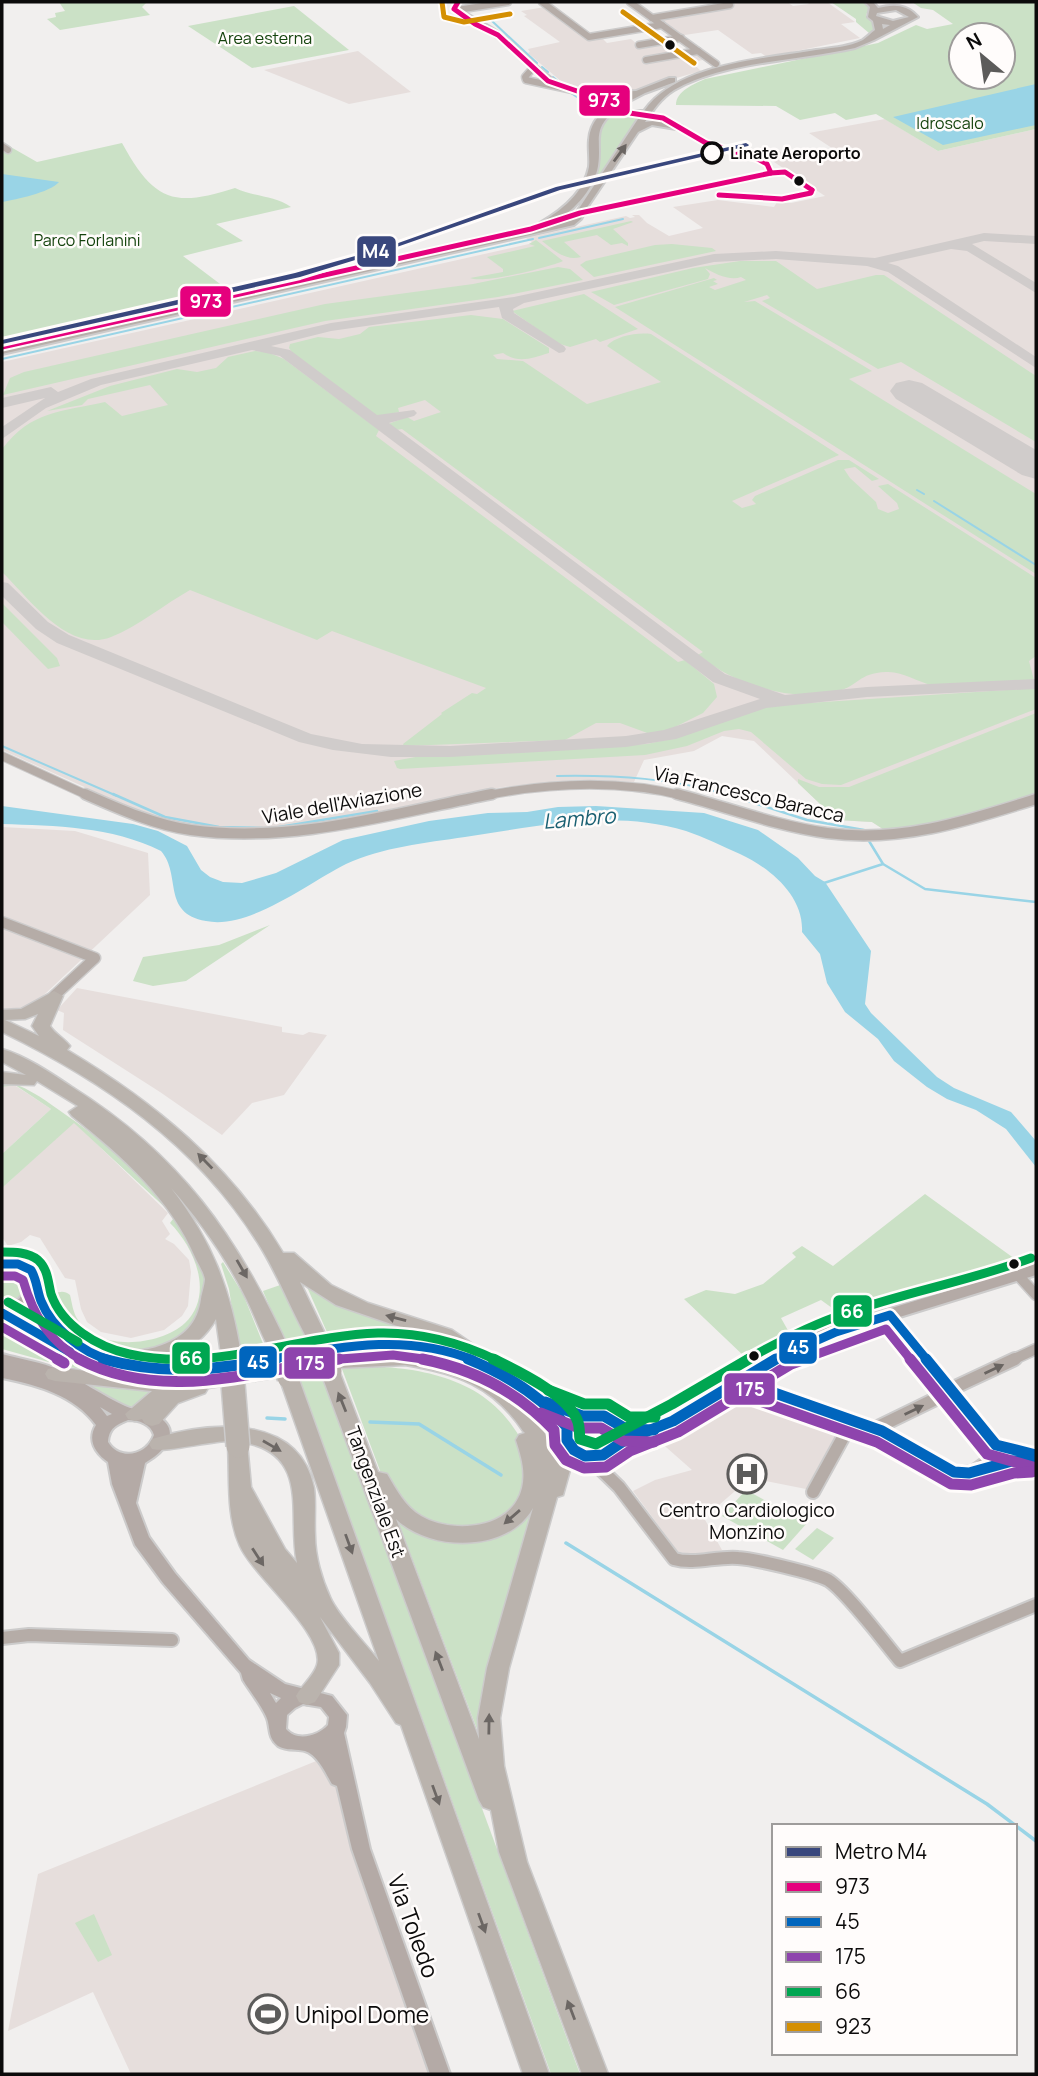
<svg xmlns="http://www.w3.org/2000/svg" width="1038" height="2076" font-family="Manrope,sans-serif">
	<rect width="100%" height="100%" fill="#f1efee"/>
	<g fill="#e6dedc">
		<path d="M729,2H787L793,6L809,4L807,2H827L855,22L841,24L860,38L767,57L761,53L752,54L718,30L678,36L652,18L730,5Z"/>
		<path d="M545,7L586,39L601,37L607,43L631,39L638,45L664,41L675,49L665,54L698,51L709,59L691,62L701,71L627,92L595,91L562,82L528,53L530,52L528,49L560,42L524,16L527,15L521,11Z"/>
		<path d="M358,51L411,92L349,104L264,70Z"/>
		<path d="M885,119L938,151L1036,129V794L889,833L872,822L837,820L754,741L722,736L694,751L644,760L634,782L574,780L503,787L278,831L201,828L149,816L2,750V362L529,244L532,242L526,238L626,216L630,218L635,217L632,215H639L647,223L669,236L703,228L673,207L718,200L774,207L777,202L791,203L825,196L765,156L768,155L763,152L776,149L796,162L838,152L809,133Z"/>
		<path d="M2,827L75,831L148,853L150,895L29,1009L16,1014L2,1013Z"/>
		<path d="M77,988L282,1027V1032L303,1035L309,1032L327,1035L284,1095L252,1103L222,1135L160,1092L63,1030L64,1013L57,1010Z"/>
		<path d="M2,1077L51,1109L2,1154Z"/>
		<path d="M74,1122L168,1213L162,1221L170,1234L165,1239L174,1244L189,1260L191,1272L188,1306L182,1316L164,1330L131,1338L101,1332L87,1322L81,1309L75,1280L65,1278L40,1238L30,1235L21,1242L8,1246L2,1237V1188Z"/>
		<path d="M739,1387L847,1422L806,1489L750,1478L704,1518L722,1550L695,1554L678,1552L633,1491L655,1480L692,1470L658,1440Z"/>
		<path d="M331,1755L354,1848L429,2074H131L93,1992L8,2031L38,1874Z"/>
	</g>
	<g fill="#cbe1c6" fill-rule="evenodd">
		<path d="M59,2H147L142,7L150,15L60,30L47,19L56,17L55,13L65,11Z"/>
		<path d="M831,2H865L869,6L866,16L878,23L877,31L869,33L856,22V19Z"/>
		<path d="M912,2H1036V129L938,151L876,114L846,120L835,113L800,120L776,106L676,105C676,91 694,84 705,79L878,43L916,25L927,29L953,24L933,10L921,8ZM961,35H1003V77H961Z"/>
		<path d="M294,6L349,50L252,68L188,26Z"/>
		<path d="M616,111L641,115L632,133L584,199H579C582,195 586,190 589,185C600,159 589,130 616,111Z"/>
		<path d="M2,142L37,162L122,143C154,201 173,208 235,188C254,197 274,195 291,207L216,224L243,241L183,256L232,293L2,345Z"/>
		<path d="M631,221L633,222L613,229L628,243V246L622,243L611,245L597,235L564,242L581,257C565,261 555,251 542,241Z"/>
		<path d="M536,240L563,261C550,267 484,284 470,278L503,272V269L487,257L535,246L529,244Z"/>
		<path d="M672,244L712,248L716,251L594,277L580,265L586,261L655,245Z"/>
		<path d="M740,261H776L817,289L876,275H884L1036,376V442L901,362L878,369L762,301L770,298L767,295L744,302L755,301L872,371L849,379L1036,494V574L615,307L714,278L717,280L713,281L718,284L709,287L715,290L746,280L741,277C730,281 715,274 705,268L710,274L708,279L614,305L591,292L693,268Z"/>
		<path d="M558,267L570,269L583,280L498,297L325,321L3,395L10,378L24,372L325,304L473,284Z"/>
		<path d="M584,294L638,329L600,342L596,339L570,347L557,343L512,311Z"/>
		<path d="M471,315L503,319L549,348V353C532,358 519,364 503,353L493,355L497,359L523,361L587,404L661,382L607,346C615,336 638,332 651,334L839,455L732,501L742,508L756,504L752,500L755,496L838,460H849L879,479L872,481L855,467L844,469L850,478L876,502L878,509L888,513L899,509L897,503L878,486L888,484L1036,578V656L1029,661L1034,680C1009,683 956,688 932,685C917,682 903,671 886,672C858,673 859,686 838,691C790,703 736,685 698,655L703,652L402,429L396,430L388,424L407,417L414,421L441,412L425,400L398,408L399,412L377,417L294,355L289,348L290,344L318,337L339,339L360,334L369,327Z"/>
		<path d="M255,351L267,352L284,359L379,430L376,436L678,662L685,660L714,684L717,697L703,713L667,731L650,734L620,723H596L565,740L404,746L403,744L442,714L441,713L472,693L477,694L486,688L332,631L317,640L190,590C165,604 137,627 111,637C68,654 28,597 2,572V449C32,410 61,412 105,402L122,416L168,405L150,385L88,399L82,405L47,411L110,386L177,369L197,372L216,368L228,357Z"/>
		<path d="M2,603L57,658L60,666L48,669L45,666L2,622Z"/>
		<path d="M1036,688V709L841,785L822,784L806,779L751,732L739,729L724,731L687,746L645,755L400,769L397,768L394,761L421,756L647,744L679,737L738,714L778,705Z"/>
		<path d="M1036,713V794L941,826L889,833L872,822L837,820L798,783V779L819,787H849Z"/>
		<path d="M270,925L186,981L153,986L133,981L143,957L219,945Z"/>
		<path d="M2,1081C23,1084 42,1098 59,1110C103,1140 137,1170 170,1212L74,1123L2,1188V1154L51,1109L15,1085L2,1087Z"/>
		<path d="M925,1194L1015,1259L839,1313L821,1300L781,1318L790,1334L746,1358L684,1299L706,1290L735,1294L763,1284L796,1257L792,1253L802,1246L833,1266Z"/>
		<path d="M176,1215C185,1233 201,1254 204,1273C220,1367 72,1380 50,1299C55,1292 63,1289 70,1295C72,1303 73,1313 78,1320C99,1352 160,1346 185,1323C215,1294 194,1247 170,1223Z"/>
		<path d="M223,1262L243,1294L266,1351L254,1349L253,1353L239,1354L229,1289L221,1264Z"/>
		<path d="M2,1269C19,1268 38,1277 24,1295L2,1303Z"/>
		<path d="M283,1284L310,1344L287,1348L263,1291Z"/>
		<path d="M307,1287L333,1302L449,1342L442,1344L410,1339L336,1341L330,1339Z"/>
		<path d="M2,1326L73,1360L105,1371L132,1374V1377L63,1366L2,1349Z"/>
		<path d="M387,1359C469,1365 548,1403 541,1497L490,1671L485,1695L484,1737H480L394,1511C413,1519 419,1533 444,1538C462,1541 480,1539 497,1532C574,1498 528,1412 473,1383C439,1365 402,1362 364,1361Z"/>
		<path d="M355,1366C411,1366 476,1375 511,1424C516,1431 522,1439 524,1447C528,1461 528,1476 530,1490L506,1519L463,1533L414,1517L382,1476L342,1369Z"/>
		<path d="M321,1372L580,2074H551L298,1376Z"/>
		<path d="M73,1378L164,1389C156,1394 148,1400 140,1404C119,1414 91,1388 73,1378Z"/>
		<path d="M516,1393L557,1422L559,1442L571,1456L554,1471C550,1436 538,1419 514,1394Z"/>
		<path d="M594,1419L607,1423L616,1437C605,1454 594,1451 576,1446L572,1431L580,1422Z"/>
		<path d="M746,1490L807,1523L783,1550L722,1516Z"/>
		<path d="M817,1528L834,1538L813,1560L795,1549Z"/>
		<path d="M94,1914L112,1955L98,1962L75,1923Z"/>
	</g>
	<g fill="#99d4e6">
		<path d="M1036,84V125L943,145L893,117Z"/>
		<path d="M2,174L59,182C49,193 17,199 2,202Z"/>
		<path d="M2,806L133,824L158,831L187,846L201,870L210,877L223,882L242,883L276,873L343,840L429,821L488,813L527,812L558,807L596,806L704,813L758,830L798,858L815,876L825,882L871,951L865,1004L871,1013L937,1077L954,1088L1011,1112L1036,1141V1167L1006,1129L976,1110L947,1099L927,1087L894,1061L878,1039L845,1012L827,983L820,954L802,932C804,896 770,868 740,854C722,846 704,837 686,831C613,809 538,826 465,837C425,843 383,847 346,864C308,883 249,930 206,921C161,913 182,875 161,851C111,826 56,826 2,824Z"/>
	</g>
	<g fill="none" stroke-linecap="round" stroke-linejoin="round">
		<g stroke="#99d4e6" stroke-width="2">
			<path d="M492,21L537,63"/>
			<path d="M542,67L548,72"/>
			<path d="M553,77L559,82"/>
			<path d="M571,93L596,110"/>
			<path d="M539,238L623,219"/>
			<path d="M2,359L533,239"/>
			<path d="M917,490L924,494"/>
			<path d="M934,501L1036,565"/>
			<path d="M2,746L117,796"/>
			<path d="M557,776C616,775 674,778 731,796"/>
		</g>
		<g stroke="#99d4e6" stroke-width="2.5">
			<path d="M113,794L165,817L219,827L262,828"/>
			<path d="M726,794L807,820L864,830"/>
			<path d="M273,828L377,811"/>
			<path d="M883,864L925,889L1036,902"/>
			<path d="M824,883L883,864L869,841"/>
		</g>
		<g stroke="#99d4e6" stroke-width="3.5">
			<path d="M267,1418L285,1419"/>
			<path d="M370,1422L419,1424L501,1475"/>
			<path d="M566,1543L987,1804L1036,1841"/>
		</g>
		<g fill="#d0cccb" fill-rule="evenodd">
			<path d="M984,233L1036,236V244L984,241L972,244L1036,283V293L967,251L951,249L888,263L898,266L1036,357V368L888,272L867,266L776,259L714,262L524,303L513,309L514,313L564,346L566,349L564,352L559,353L502,318L499,307L331,331L271,346L290,350L377,415L414,410L417,413L414,416L389,423L725,674L785,695L867,687L1036,679V689L867,697L766,708L676,739L626,747L450,757H391L333,750L299,742L57,643L36,629L2,596V582L8,583L48,622L69,635L311,734L362,744L450,746L626,736L664,730L760,699L713,682L280,356L252,350L101,385L46,408L2,439V427L45,398L2,408V398L51,387L58,392L91,379L331,323L514,297L714,254L776,251L875,258Z"/>
			<path d="M1015,449L1036,456V466L1009,457L1007,454L1009,451Z"/>
		</g>
		<path fill="#d0cccb" fill-rule="evenodd" d="M909,380L922,383L1036,450V479L1022,475L896,399L890,391L896,383Z"/>
		<g stroke="#cccbcb" stroke-width="9">
			<g id="street-far3">
				<path d="M542,2L589,37L662,25"/>
				<path d="M630,2L716,64"/>
				<path d="M456,10C470,20 486,26 499,36C520,52 533,70 558,86"/>
				<path d="M457,10L508,2"/>
				<path d="M652,18L730,5L729,2"/>
				<path d="M639,45L681,38"/>
				<path d="M646,60L698,51"/>
				<path d="M533,68L525,77L526,80L624,101"/>
				<path d="M2,146L8,150"/>
			</g>
		</g>
		<g stroke="#cccbcb" stroke-width="10">
			<g id="street-far2">
				<path d="M2,756L89,796"/>
				<path d="M483,796C549,783 617,779 684,796"/>
			</g>
		</g>
		<g stroke="#cccbcb" stroke-width="13">
			<g id="street-far1">
				<path d="M85,794C119,809 155,825 191,830C293,844 393,813 492,794"/>
				<path d="M677,794C727,807 776,826 827,833C900,843 967,821 1036,799"/>
				<path d="M2,922L95,958L54,996"/>
				<path d="M1018,1275L1036,1295"/>
				<path d="M890,1315L927,1360"/>
				<path d="M1012,1360L1036,1349"/>
			</g>
		</g>
		<g stroke="#cccbcb" stroke-width="16">
			<g id="street">
				<path d="M926,1359L996,1445L1036,1455"/>
				<path d="M738,1380L882,1431L954,1472H973L997,1455L996,1445"/>
				<path d="M951,1389L1015,1359"/>
				<path d="M876,1428L952,1391"/>
				<path d="M587,1456L619,1487L674,1559C694,1565 717,1556 738,1558C755,1559 814,1573 828,1580C846,1591 884,1642 900,1661L1036,1605"/>
				<path d="M984,1469L1015,1460H1036"/>
				<path d="M813,1492L852,1421"/>
				<path d="M2,1638L29,1635L172,1640"/>
			</g>
		</g>
		<g stroke="#cccbcb" stroke-width="4">
			<g id="secondary">
				<path d="M2,1259H18L38,1268L48,1296L61,1321L91,1346L93,1350L90,1354L139,1364L198,1363L374,1338L429,1341L488,1360L553,1399L583,1410L593,1408L619,1417L629,1433L652,1425L764,1357L813,1332L1036,1264V1275L825,1340L776,1365L664,1433L623,1448L620,1454L594,1462L567,1454L557,1435L567,1417C519,1399 480,1362 428,1353C395,1347 361,1352 328,1356C254,1367 152,1390 81,1363C54,1353 27,1334 2,1320V1304L19,1299L29,1286L26,1275L15,1269H2ZM35,1301L49,1329L61,1339L12,1312L30,1307ZM592,1420L607,1425L614,1435L608,1446L594,1450L579,1446L573,1435C576,1425 583,1421 592,1420Z"/>
				<path d="M2,1354C20,1359 42,1362 59,1370C82,1381 103,1396 125,1406C135,1411 146,1410 156,1415C184,1431 164,1452 145,1463L136,1503L149,1537L175,1573L249,1660L285,1684L332,1696L347,1715L346,1727L344,1733L370,1849L450,2074H430L352,1849L337,1786L332,1784C326,1774 318,1755 305,1751C297,1749 286,1751 278,1746C269,1739 270,1731 268,1722C266,1711 249,1690 243,1680L241,1673L163,1583L135,1545L112,1484L108,1462C95,1453 87,1440 96,1425C74,1395 37,1385 2,1378V1366L12,1368L2,1366ZM100,1407L112,1414L107,1416ZM128,1420C139,1420 151,1424 154,1435C147,1456 119,1461 108,1442C109,1428 116,1425 128,1420ZM270,1693L281,1698L276,1703ZM303,1704L321,1707L329,1717L328,1725C318,1736 297,1742 286,1729L287,1715L295,1708Z"/>
			</g>
		</g>
		<g stroke="#cccbcb" stroke-width="4">
			<path id="primary" d="M865,2H873L878,8C893,4 907,4 918,17L874,40L855,48C798,61 725,61 674,90C661,98 653,110 645,122L663,120L682,126V130L652,125L638,132L588,206L581,219L574,225L2,354V348L540,227V223C561,211 584,193 589,167C590,158 588,149 589,140C590,119 608,105 625,96L607,98L577,94L573,91L574,89L607,92L636,91L669,78H675V82L645,93L620,106L628,111H644C677,64 762,59 816,50C830,48 850,47 863,40C866,38 871,33 875,30L873,21L868,17L870,7ZM896,10L909,17L893,21L876,16L877,13ZM882,24L890,25L883,29ZM615,110L626,116H640L574,216L568,221L550,225C571,213 594,191 598,166C602,140 591,131 615,110Z"/>
		</g>
		<g stroke="#cccbcb" stroke-width="3">
			<g id="highway">
				<path d="M54,991L63,996L50,1026C55,1034 64,1038 70,1046L67,1050C154,1102 230,1164 283,1253H294L331,1285L368,1303L452,1330L506,1367L509,1372L506,1377L496,1378C524,1401 545,1423 555,1460L584,1447L591,1450L594,1455L591,1460L570,1470L563,1495L557,1497L509,1668L500,1718L504,1766L527,1862L608,2074H582L499,1852L491,1810L483,1807L479,1800L320,1370L297,1374L549,2074H523L401,1725L396,1723L370,1683L320,1617L339,1653V1665L315,1702L307,1705L299,1702L296,1696C301,1686 314,1676 317,1665C326,1634 253,1576 240,1546C226,1516 230,1479 228,1446L230,1441C210,1441 164,1453 152,1449L149,1444L152,1439C207,1422 299,1412 314,1488C316,1504 314,1520 315,1536C315,1556 322,1580 330,1597C338,1616 366,1644 379,1661L279,1377L208,1388L205,1393L178,1403L159,1424L152,1426L145,1424L142,1419L135,1421L128,1419L125,1414L152,1391L55,1381L48,1379L45,1374L48,1369L55,1367C99,1373 143,1379 187,1376C274,1369 359,1339 446,1357C460,1360 473,1367 486,1372L438,1340L336,1305L300,1282L329,1342L326,1347H312C292,1313 279,1276 258,1243C197,1145 103,1081 2,1032V1010L21,1009ZM38,1014L32,1026L39,1036L5,1020L25,1019ZM405,1365C456,1373 493,1386 523,1431L525,1433L519,1435L516,1440C521,1456 526,1471 522,1488C512,1530 452,1534 421,1516C405,1507 396,1489 387,1474L378,1472L338,1368ZM247,1443C311,1457 287,1517 297,1563L285,1549L251,1487ZM533,1508L487,1668L478,1718L479,1739L396,1519C430,1552 508,1553 533,1508Z"/>
				<path d="M2,1049C26,1056 51,1073 72,1087C180,1155 237,1235 289,1349L286,1354H272C262,1337 256,1318 247,1300C227,1259 201,1222 171,1188C212,1241 230,1288 241,1354L238,1359H224L221,1354L216,1319C197,1353 155,1369 117,1364C100,1362 85,1355 69,1350L66,1345L69,1340C81,1336 93,1344 105,1347C123,1352 145,1352 162,1345C184,1337 198,1323 201,1299C202,1293 205,1284 205,1279C204,1273 199,1265 196,1259C171,1199 122,1156 72,1116L69,1112L78,1106L37,1081L34,1085L2,1084V1072L26,1075L2,1062Z"/>
			</g>
		</g>
		<use href="#street-far3" stroke="#b5aca7" stroke-width="6"/>
		<use href="#street-far2" stroke="#b5aca7" stroke-width="8"/>
		<use href="#street-far1" stroke="#b5aca7" stroke-width="10"/>
		<use href="#street" stroke="#b5aca7" stroke-width="12"/>
		<use href="#secondary" fill="#b4aaa6" fill-rule="evenodd"/>
		<use href="#primary" fill="#b6aea9" fill-rule="evenodd"/>
		<use href="#highway" fill="#bab3ad" fill-rule="evenodd"/>
		<g stroke="#cccbcb" stroke-width="21" stroke-linecap="butt">
			<g id="highway-bridge-far1">
				<path d="M319,1342L326,1360"/>
				<path d="M279,1349L283,1360"/>
				<path d="M231,1354V1360"/>
			</g>
		</g>
		<g stroke="#cccbcb" stroke-width="26" stroke-linecap="butt">
			<g id="highway-bridge">
				<path d="M231,1359L238,1446"/>
				<path d="M282,1359L289,1377"/>
				<path d="M325,1359L330,1371"/>
			</g>
		</g>
		<use href="#highway-bridge-far1" stroke="#bab3ad" stroke-width="18"/>
		<use href="#highway-bridge" stroke="#bab3ad" stroke-width="23"/>
		<g stroke="#fffcfb" stroke-width="9">
			<g id="bus-1">
				<path d="M458,2L454,9L475,24L498,35L548,81L606,101L623,112L663,118L706,143L758,159L767,164L771,173"/>
				<path d="M719,195L782,199L811,193L812,190"/>
				<path d="M2,347L531,229L580,213L771,173L785,172L812,190"/>
			</g>
		</g>
		<g stroke="#fffcfb" stroke-width="14">
			<g id="bus-2-far1">
				<path d="M2,1264H18L31,1270C37,1280 37,1291 41,1301C52,1328 82,1353 110,1360"/>
				<path d="M2,1313L70,1352"/>
				<path d="M267,1360C336,1348 404,1332 473,1360"/>
				<path d="M773,1360L836,1332L890,1315L927,1360"/>
			</g>
		</g>
		<g stroke="#fffcfb" stroke-width="17">
			<g id="bus-2">
				<path d="M103,1359C166,1376 213,1370 276,1359"/>
				<path d="M468,1359C505,1374 541,1396 567,1427V1440L574,1450L585,1456L603,1455L625,1440L673,1421L776,1359"/>
				<path d="M926,1359L996,1445L1036,1455"/>
				<path d="M738,1380L882,1431L954,1472L969,1473L1012,1461L1031,1460"/>
				<path d="M545,1402L582,1416H604L626,1429L654,1430"/>
			</g>
		</g>
		<g stroke="#fffcfb" stroke-width="14">
			<g id="bus-3-far1">
				<path d="M2,1276H15L23,1280C33,1315 50,1343 82,1360"/>
				<path d="M2,1327L60,1360"/>
				<path d="M327,1360L393,1355L431,1360"/>
				<path d="M801,1360L886,1329L911,1360"/>
			</g>
		</g>
		<g stroke="#fffcfb" stroke-width="17">
			<g id="bus-3">
				<path d="M57,1359L64,1363"/>
				<path d="M79,1359C162,1403 253,1371 339,1359"/>
				<path d="M422,1359C474,1369 518,1392 554,1430L555,1445L566,1460L584,1468L606,1467L630,1451L678,1432L791,1364L805,1359"/>
				<path d="M910,1359L987,1454L1033,1467"/>
				<path d="M734,1392L877,1442L951,1484L971,1485L1014,1473L1032,1472"/>
				<path d="M541,1413L579,1428H601L623,1441L654,1442"/>
			</g>
		</g>
		<g stroke="#fffcfb" stroke-width="14">
			<g id="bus-4-far1">
				<path d="M2,1252C14,1252 28,1252 38,1260C48,1269 48,1282 51,1294C62,1326 98,1347 129,1354C212,1373 295,1336 378,1333C420,1332 459,1342 496,1360"/>
				<path d="M8,1302L78,1342"/>
				<path d="M746,1360C778,1342 809,1326 844,1314C905,1292 970,1281 1031,1258"/>
			</g>
		</g>
		<g stroke="#fffcfb" stroke-width="17">
			<g id="bus-4">
				<path d="M493,1359C517,1371 569,1395 578,1422C580,1428 579,1433 580,1439L596,1444L672,1404L749,1359"/>
				<path d="M548,1390L584,1404H608L629,1417H655"/>
			</g>
		</g>
		<g stroke="#fffcfb" stroke-width="9">
			<g id="bus-5">
				<path d="M442,2L444,17L464,22L510,14"/>
				<path d="M623,12L694,63"/>
			</g>
		</g>
		<use href="#bus-1" stroke="#e5007d" stroke-width="5"/>
		<use href="#bus-2-far1" stroke="#0065bd" stroke-width="9"/>
		<use href="#bus-2" stroke="#0065bd" stroke-width="11"/>
		<use href="#bus-3-far1" stroke="#8e44ad" stroke-width="9"/>
		<use href="#bus-3" stroke="#8e44ad" stroke-width="11"/>
		<use href="#bus-4-far1" stroke="#00a651" stroke-width="9"/>
		<use href="#bus-4" stroke="#00a651" stroke-width="11"/>
		<use href="#bus-5" stroke="#d48f02" stroke-width="5"/>
		<g stroke="#fffcfb" stroke-width="6">
			<path id="metro-1" d="M746,143L749,145L748,146L560,190L391,249L300,277L2,344V340L295,273L387,247L556,187Z"/>
		</g>
		<use href="#metro-1" fill="#39477d" fill-rule="evenodd"/>
	</g>
	<defs><path id="oneway-solid" d="M-6-.8H1V-3.2L6.5 0L1 3.2V.8H-6Z" transform="scale(1.75)"/></defs>
	<use fill="#6a6562" href="#oneway-solid" transform="translate(620 153) rotate(-54)"/>
	<g fill="#6c6764">
		<use href="#oneway-solid" transform="translate(205 1161) rotate(-134)"/>
		<use href="#oneway-solid" transform="translate(242 1269) rotate(60)"/>
		<use href="#oneway-solid" transform="translate(396 1318) rotate(-165)"/>
		<use href="#oneway-solid" transform="translate(342 1402) rotate(-112)"/>
		<use href="#oneway-solid" transform="translate(272 1446) rotate(30)"/>
		<use href="#oneway-solid" transform="translate(512 1517) rotate(139)"/>
		<use href="#oneway-solid" transform="translate(349 1544) rotate(70)"/>
		<use href="#oneway-solid" transform="translate(258 1557) rotate(57)"/>
		<use href="#oneway-solid" transform="translate(439 1661) rotate(-111)"/>
		<use href="#oneway-solid" transform="translate(489 1724) rotate(-89)"/>
		<use href="#oneway-solid" transform="translate(436 1795) rotate(70)"/>
		<use href="#oneway-solid" transform="translate(482 1923) rotate(70)"/>
		<use href="#oneway-solid" transform="translate(571 2010) rotate(-111)"/>
	</g>
	<g fill="#696461">
		<use href="#oneway-solid" transform="translate(994 1369) rotate(-25)"/>
		<use href="#oneway-solid" transform="translate(914 1410) rotate(-26)"/>
	</g>
	<defs>
		<g id="hospital-ring" transform="scale(2.0125)"><circle r="9.5" fill="#fffcfb" stroke="#5c5b5a" stroke-width="1.5"/><path d="M-5-5h3v3.5h4V-5h3V5h-3V1.5h-4V5h-3Z" fill="#5c5b5a"/></g>
		<g id="stadium-ring" transform="scale(2.0125)"><circle r="9.5" fill="#fffcfb" stroke="#5c5b5a" stroke-width="1.5"/><path d="M0-5a6.5 5 0 1 0 0 10a6.5 5 0 1 0 0-10ZM-3.5-1.8h7v3.6h-7Z" fill="#5c5b5a"/></g>
	</defs>
	<g fill-rule="evenodd">
		<use href="#hospital-ring" x="747" y="1474"/>
		<use href="#stadium-ring" x="268" y="2014"/>
	</g>
	<g fill="#0c0b0b" stroke="#fffcfb" stroke-width="2.5">
		<circle cx="670" cy="45" r="6"/>
		<circle cx="799" cy="181" r="6"/>
		<circle cx="1014" cy="1264" r="6"/>
		<circle cx="754" cy="1356" r="6"/>
	</g>
	<circle fill="#fffcfb" stroke="#0c0b0b" stroke-width="3.5" cx="712" cy="153" r="10"/>
	<g text-anchor="middle" dominant-baseline="central" stroke-width="5" stroke-linejoin="round" paint-order="stroke">
		<g font-size="16" fill="#14430d" stroke="#fffcfb">
			<text x="265" y="38">Area esterna</text>
			<text x="950" y="123">Idroscalo</text>
			<text x="87" y="240">Parco Forlanini</text>
		</g>
		<g font-size="16" font-weight="bold" fill="#0c0b0b" stroke="#fffcfb" text-anchor="start">
			<text x="730" y="153">Linate Aeroporto</text>
		</g>
		<g font-size="19" fill="#0c0b0b" stroke="#fffcfb">
			<text transform="translate(749 794) rotate(13)">Via Francesco Baracca</text>
			<text transform="translate(342 803) rotate(-10)">Viale dell'Aviazione</text>
			<text transform="translate(376 1492) rotate(70)">Tangenziale Est</text>
		</g>
		<g font-size="19" fill="#0c0b0b" stroke="#fffcfb">
			<text x="747" y="1510">Centro Cardiologico<tspan x="747" dy="22">Monzino</tspan></text>
		</g>
		<g font-size="21" font-style="italic" fill="#1a6072" stroke="#fffcfb">
			<text transform="translate(579 818) rotate(-5)">Lambro</text>
		</g>
		<g font-size="23" fill="#0c0b0b" stroke="#fffcfb">
			<text transform="translate(414 1926) rotate(70)">Via Toledo</text>
		</g>
		<g font-size="23" fill="#0c0b0b" stroke="#fffcfb" text-anchor="start">
			<text x="295" y="2014">Unipol Dome</text>
		</g>
	</g>
	<g stroke="#fffcfb" stroke-width="2.5">
		<rect x="578" y="84" width="53" height="33" rx="7" fill="#e5007d"/>
		<rect x="356" y="235" width="41" height="33" rx="7" fill="#39477d"/>
		<rect x="179" y="285" width="53" height="33" rx="7" fill="#e5007d"/>
		<rect x="832" y="1294" width="41" height="34" rx="7" fill="#00a651"/>
		<rect x="778" y="1331" width="40" height="34" rx="7" fill="#0065bd"/>
		<rect x="171" y="1341" width="40" height="34" rx="7" fill="#00a651"/>
		<rect x="238" y="1345" width="40" height="34" rx="7" fill="#0065bd"/>
		<rect x="283" y="1346" width="53" height="34" rx="7" fill="#8e44ad"/>
		<rect x="723" y="1372" width="53" height="34" rx="7" fill="#8e44ad"/>
	</g>
	<g font-size="19" text-anchor="middle" font-weight="bold" fill="#fff">
		<text x="604" y="107">973</text>
		<text x="376" y="258">M4</text>
		<text x="206" y="308">973</text>
		<text x="852" y="1318">66</text>
		<text x="798" y="1354">45</text>
		<text x="191" y="1365">66</text>
		<text x="258" y="1369">45</text>
		<text x="310" y="1370">175</text>
		<text x="750" y="1396">175</text>
	</g>
	<rect width="1038" height="2076" fill="none" stroke="#0c0b0b" stroke-width="7"/>
	<rect x="772" y="1824" width="245" height="231" fill="#fffcfb" stroke="#9e9c9b" stroke-width="2"/>
	<rect x="786" y="1847" width="35" height="10" fill="#39477d" stroke="#9e9c9b" stroke-width="2"/>
	<text x="835" y="1859" font-size="21" fill="#0c0b0b">Metro M4</text>
	<rect x="786" y="1882" width="35" height="10" fill="#e5007d" stroke="#9e9c9b" stroke-width="2"/>
	<text x="835" y="1894" font-size="21" fill="#0c0b0b">973</text>
	<rect x="786" y="1917" width="35" height="10" fill="#0065bd" stroke="#9e9c9b" stroke-width="2"/>
	<text x="835" y="1929" font-size="21" fill="#0c0b0b">45</text>
	<rect x="786" y="1952" width="35" height="10" fill="#8e44ad" stroke="#9e9c9b" stroke-width="2"/>
	<text x="835" y="1964" font-size="21" fill="#0c0b0b">175</text>
	<rect x="786" y="1987" width="35" height="10" fill="#00a651" stroke="#9e9c9b" stroke-width="2"/>
	<text x="835" y="1999" font-size="21" fill="#0c0b0b">66</text>
	<rect x="786" y="2022" width="35" height="10" fill="#d48f02" stroke="#9e9c9b" stroke-width="2"/>
	<text x="835" y="2034" font-size="21" fill="#0c0b0b">923</text>
	<g transform="translate(982 56) rotate(331)"><circle r="33" fill="#fffcfb" stroke="#9e9c9b" stroke-width="2"/>
	<path d="M0-5L12 26L0 18L-12 26Z" fill="#5c5b5a"/>
	<text y="-10" font-size="19" font-weight="bold" text-anchor="middle" fill="#0c0b0b">N</text>
	</g>
</svg>
